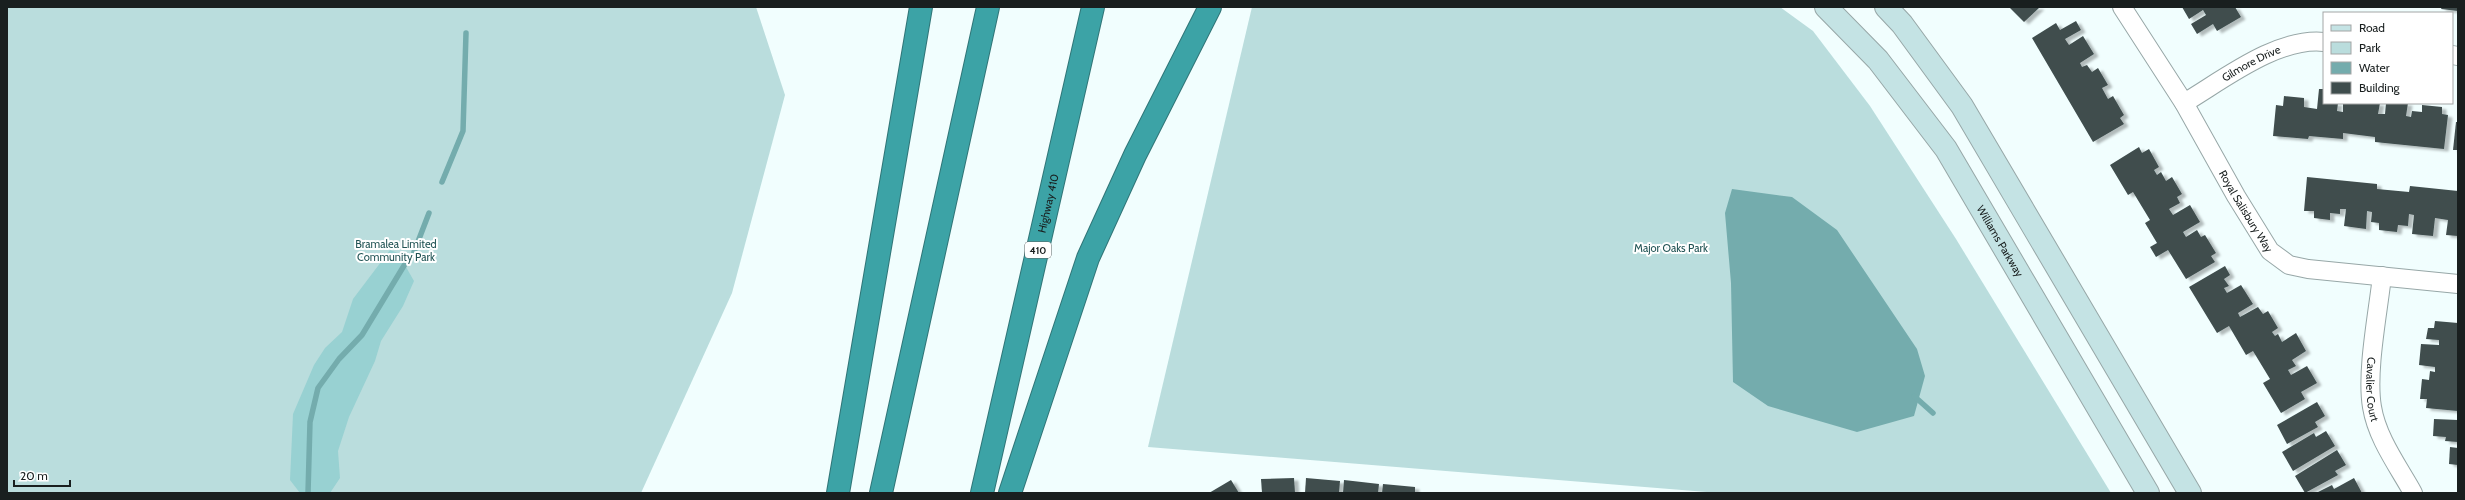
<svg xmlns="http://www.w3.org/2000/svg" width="2465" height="500" font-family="Cabin,sans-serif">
	<defs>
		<filter id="shadow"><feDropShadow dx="4.5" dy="2.5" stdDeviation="1" flood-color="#0004"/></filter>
	</defs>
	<rect width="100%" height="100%" fill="#f1fefe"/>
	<g fill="#badddd">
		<path d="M7,7H756L785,95L732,293L641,493H7Z"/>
		<path d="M1252,7H1780L1813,31L1870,106L1956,239L2111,493H1719L1148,447Z"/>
	</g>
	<path fill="#98d1d2" d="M390,250L398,253L414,281L403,306L381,341L375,361L349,417L338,451L340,478L330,493H300L290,480L293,414L314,365L325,348L342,332L353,299Z"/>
	<path fill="#74acad" d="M1732,189L1792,197L1837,230L1917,349L1925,376L1914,416L1857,432L1768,406L1733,382L1731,283L1725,213Z"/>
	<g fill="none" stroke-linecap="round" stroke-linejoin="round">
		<g stroke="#74acad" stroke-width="5.5">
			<path d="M442,182L463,131L466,33"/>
			<path d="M414,252L429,213"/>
			<path d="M1914,396L1933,413"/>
			<path d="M308,493L310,422L318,388L339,359L362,335L405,264"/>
		</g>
	</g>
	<g fill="#3f4d4d" filter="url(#shadow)">
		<path d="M2009,7H2040L2024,22Z"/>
		<path d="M2182,7H2235L2241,17L2217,31L2213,24L2197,34L2191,24L2206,15L2203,10L2189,19Z"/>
		<path d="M2442,7H2458V11L2441,9Z"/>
		<path d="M2076,21L2081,30L2065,39L2069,45L2083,36L2094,54L2080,63L2082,67L2087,65L2092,72L2098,68L2108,85L2102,88L2108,99L2113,96L2124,115L2120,118L2124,124L2093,142L2032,38L2056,23L2060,30Z"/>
		<path d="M2319,89H2324V103H2338L2337,111L2343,112V103H2380L2378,114H2385L2386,103H2408L2406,116L2411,117L2412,111L2422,112V105L2442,107V114L2448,115L2444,149L2375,142V137L2343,133V139L2309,136L2308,139L2273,136L2276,105L2283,106L2284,96L2304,98V107L2317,109Z"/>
		<path d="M2456,122H2458V150H2453Z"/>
		<path d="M2139,147L2142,153L2149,149L2159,167L2154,170L2157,175L2161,172L2166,181L2172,177L2182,194L2177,197L2180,203L2169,209L2173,215L2190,205L2200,222L2183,232L2186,237L2197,230L2201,237L2205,235L2216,253L2211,256L2215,262L2186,279L2168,250L2156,257L2150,247L2157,243L2145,223L2150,220L2133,192L2128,195L2110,165Z"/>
		<path d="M2307,177L2377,184V189L2409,192L2410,186L2458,191V236L2446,235L2448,220L2435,218L2433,236L2412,234L2414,215L2409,214L2408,226L2398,225L2397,232L2379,230V223L2371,222L2372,212L2367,211L2366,229L2344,226L2346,209H2340V214L2330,213V220L2314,218V211H2304Z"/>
		<path d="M2225,266L2230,275L2224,279L2229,286L2224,288L2227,293L2241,285L2253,304L2238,313L2240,317L2258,307L2263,314L2268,311L2278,328L2272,332L2275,336L2278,334L2282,342L2296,333L2306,351L2292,360L2296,366L2288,370L2291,375L2307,366L2317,383L2301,392L2305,399L2281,413L2263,383L2270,379L2253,351L2246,355L2229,326L2217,333L2189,287Z"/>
		<path d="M2435,321L2458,323V411L2426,408L2427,399H2420L2422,379L2429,380L2430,371L2435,372V367L2419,365L2421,344L2439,345V340L2426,339L2428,328H2434Z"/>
		<path d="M2317,402L2325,416L2315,422L2318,427L2287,444L2277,425Z"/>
		<path d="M2434,419L2458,420V442L2445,441L2446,437L2433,436Z"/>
		<path d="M2326,431L2335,446L2293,471L2282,452L2314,433L2316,437Z"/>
		<path d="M2450,447L2458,448V465L2449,464Z"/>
		<path d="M2337,450L2346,465L2335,471L2338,475L2305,493L2295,476Z"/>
		<path d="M1294,478L1295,493H1262L1261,479Z"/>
		<path d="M1306,478L1340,481L1339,493H1305Z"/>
		<path d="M2354,478L2362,493H2316L2332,485L2334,489Z"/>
		<path d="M1231,480L1239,493H1209Z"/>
		<path d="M1344,480L1379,484L1378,493H1343Z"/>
		<path d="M1383,484L1415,487V493H1382Z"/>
	</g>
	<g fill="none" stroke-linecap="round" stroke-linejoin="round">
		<g stroke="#97a7a7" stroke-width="20">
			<g id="street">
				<path id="s1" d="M2122,7L2184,103L2236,196L2270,251L2289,265L2308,269L2458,284"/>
				<path d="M2452,55L2458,56"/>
				<path id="s2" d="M2184,103C2223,80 2277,37 2324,42"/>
				<path id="s3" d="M2382,276C2378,313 2366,372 2372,407C2377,438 2398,466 2413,493"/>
			</g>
		</g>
		<g stroke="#97a7a7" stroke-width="24">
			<g id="secondary">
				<path id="s4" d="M1826,7L1878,60L1946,149L2148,493"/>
				<path d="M1886,7L1902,24L1962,106L2190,493"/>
			</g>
		</g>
		<g stroke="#307577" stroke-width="24">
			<g id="highway">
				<path d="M838,493L921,7"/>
				<path d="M881,493L988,7"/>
				<path id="s5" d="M982,493L1093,7"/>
				<path d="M1010,493L1088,258L1135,155L1210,7"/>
			</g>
		</g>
		<use href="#street" stroke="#fff" stroke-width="18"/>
		<use href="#secondary" stroke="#c4e3e4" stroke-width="22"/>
		<use href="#highway" stroke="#3ca3a6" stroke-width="22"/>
	</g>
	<g text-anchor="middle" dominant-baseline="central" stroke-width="4" stroke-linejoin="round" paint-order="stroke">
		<rect fill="#fff" stroke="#5e6262" stroke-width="1" x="1025" y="242" width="26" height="16" rx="3"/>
		<g font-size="10" font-weight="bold" fill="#191f1f">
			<text x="1038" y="250">410</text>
		</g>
		<g font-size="11" fill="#191f1f" stroke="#fff">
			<text stroke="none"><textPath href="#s2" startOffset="78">Gilmore Drive</textPath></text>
			<text stroke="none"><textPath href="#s5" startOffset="297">Highway 410</textPath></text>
			<text stroke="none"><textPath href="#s1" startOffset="239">Royal Salisbury Way</textPath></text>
			<text stroke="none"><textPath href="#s4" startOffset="293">Williams Parkway</textPath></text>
			<text stroke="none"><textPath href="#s3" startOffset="114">Cavalier Court</textPath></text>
		</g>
		<g font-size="11" fill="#1f5253" stroke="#fff">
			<text x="396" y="244">Bramalea Limited<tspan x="396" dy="13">Community Park</tspan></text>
			<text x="1671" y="248">Major Oaks Park</text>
		</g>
	</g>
	<rect width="2465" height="500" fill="none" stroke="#191f1f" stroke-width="16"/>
	<rect x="2323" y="12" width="130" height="92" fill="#ffffff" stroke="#a3a5a5"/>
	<rect x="2331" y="25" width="20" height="6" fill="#c4e3e4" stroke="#a3a5a5"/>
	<text x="2359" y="32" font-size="12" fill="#191f1f">Road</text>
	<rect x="2331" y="42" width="20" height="12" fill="#badddd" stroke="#a3a5a5"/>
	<text x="2359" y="52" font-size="12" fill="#191f1f">Park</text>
	<rect x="2331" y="62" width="20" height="12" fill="#74acad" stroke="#a3a5a5"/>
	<text x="2359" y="72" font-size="12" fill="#191f1f">Water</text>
	<rect x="2331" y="82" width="20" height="12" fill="#3f4d4d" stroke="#a3a5a5"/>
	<text x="2359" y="92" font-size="12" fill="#191f1f">Building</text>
	<path d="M14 480v6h56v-6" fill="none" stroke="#191f1f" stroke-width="2"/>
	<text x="20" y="480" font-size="12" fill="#191f1f" stroke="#ffffff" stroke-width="3" paint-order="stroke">20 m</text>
</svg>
